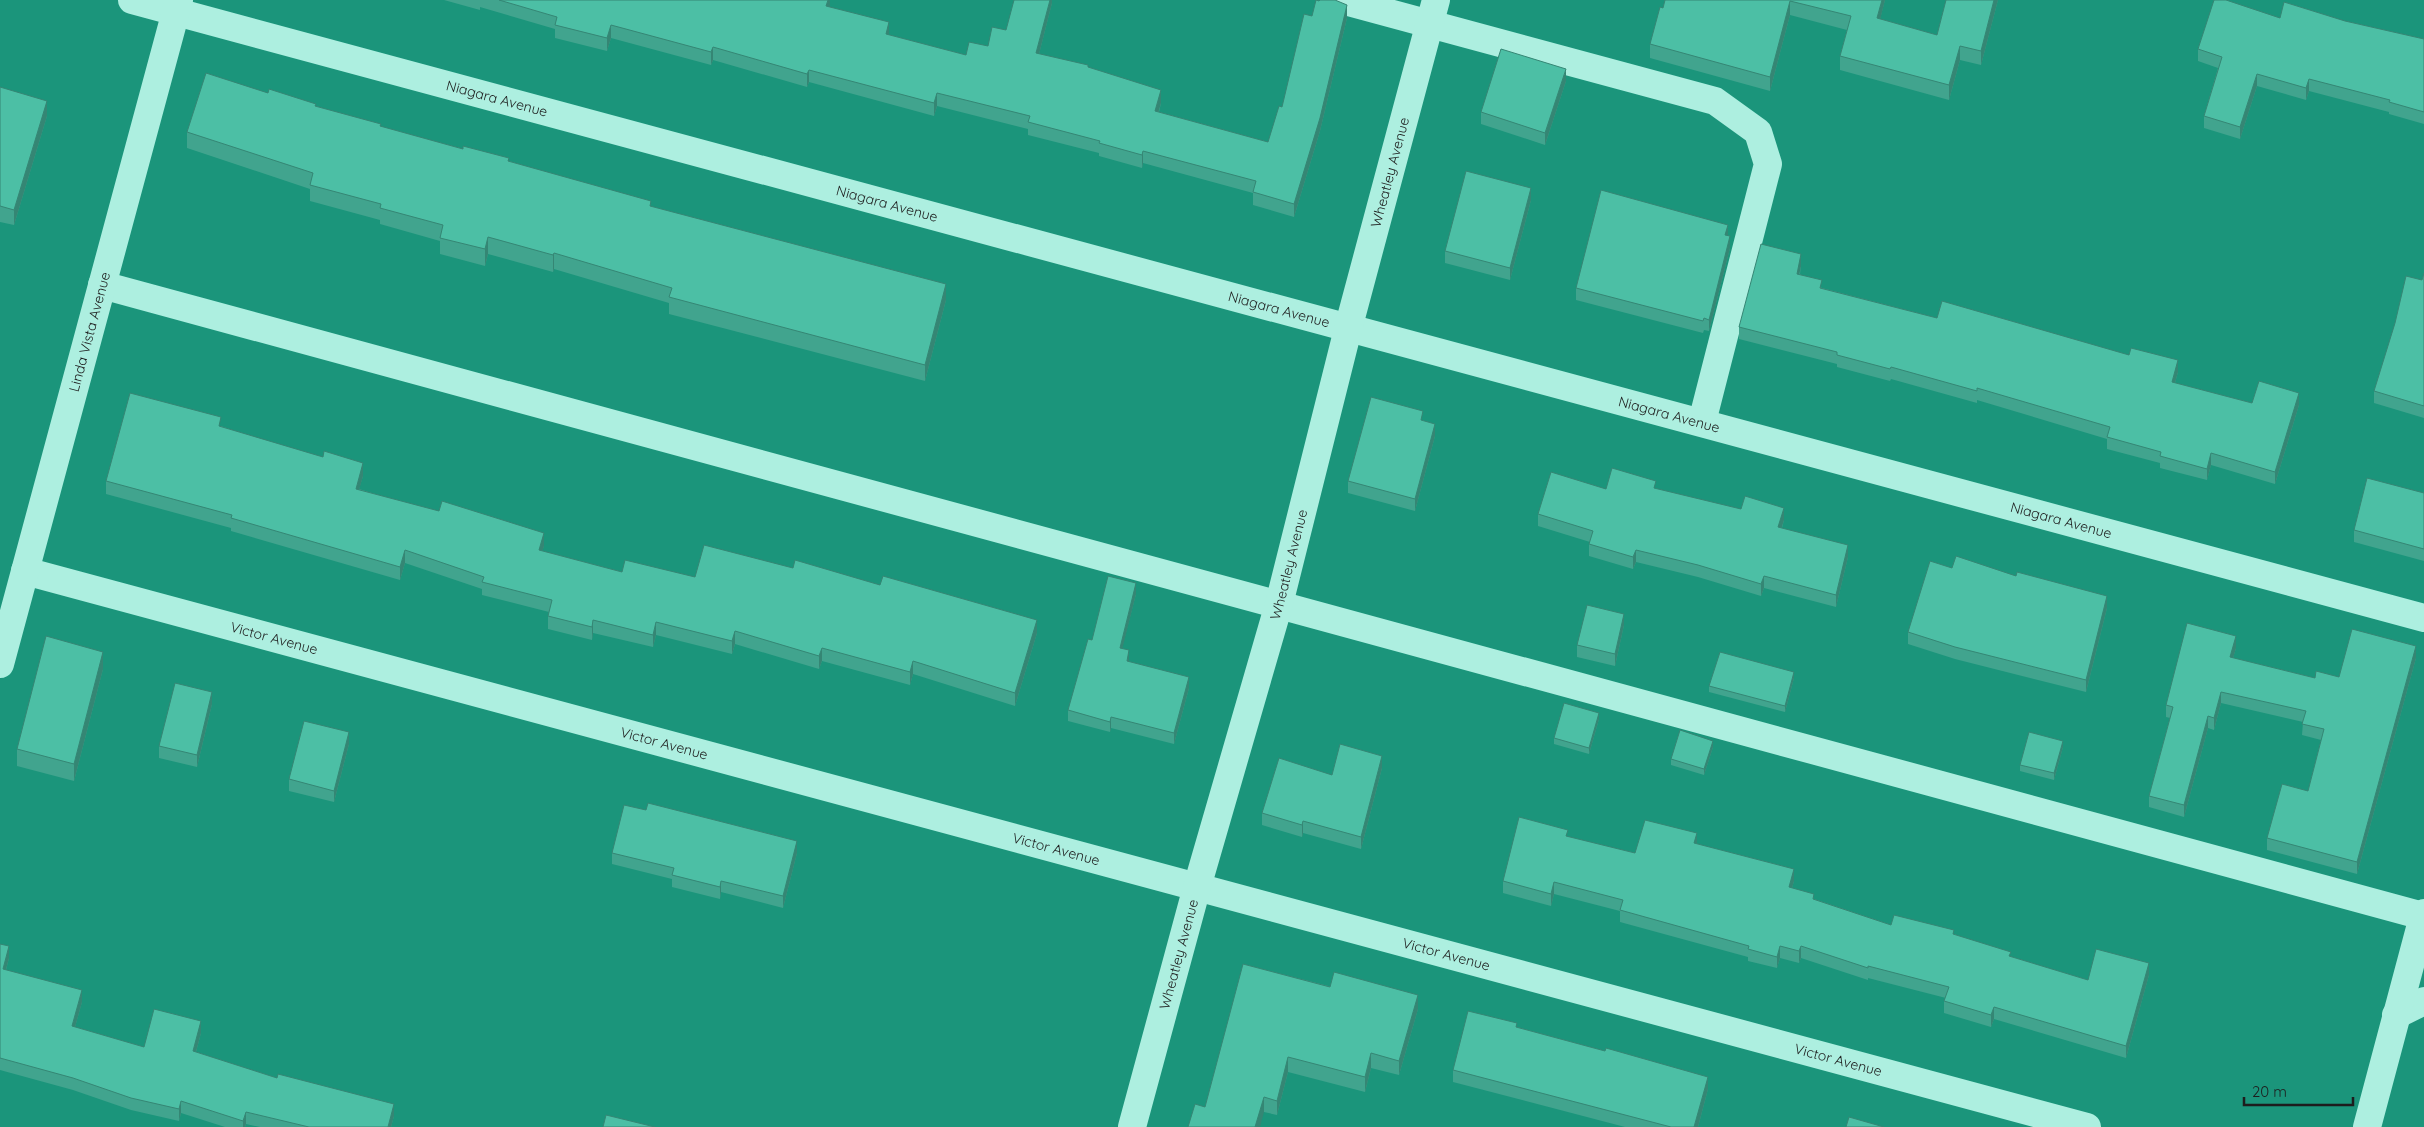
<svg xmlns="http://www.w3.org/2000/svg" width="2424" height="1127" font-family="Quicksand,sans-serif">
	<rect width="100%" height="100%" fill="#1b957b"/>
	<g fill="none" stroke-linecap="round" stroke-linejoin="round">
		<g stroke="#adefe0" stroke-width="28">
			<path id="s1" d="M132,0L2424,618"/>
			<path d="M1341,0L1715,101L1758,132L1768,164L1702,422"/>
			<path d="M102,285L2423,916"/>
			<path id="s2" d="M25,571L2087,1127"/>
			<path id="s3" d="M0,664L179,0"/>
			<path d="M2396,1015L2424,1001"/>
			<path id="s4" d="M1132,1127L1197,887L1279,604L1348,329L1436,0"/>
			<path d="M2367,1127L2424,913"/>
		</g>
	</g>
	<g fill="#41a48e">
		<path d="M444,0H830V7L889,35L966,55L988,46L1006,30L1052,0V3L1039,54L1088,68L1161,103L1159,112L1268,142L1282,107L1312,16L1347,18L1320,131L1294,217L1253,205V193L1143,163L1142,168L1099,156V153L1028,135V129L937,106L934,116L809,82L807,87L713,60L711,65L611,38L607,51L555,38V29L480,7V10Z"/>
		<path d="M1665,0H1885L1880,19L1937,35L1946,0H1998L1981,65L1960,60L1949,100L1840,70V56L1847,30L1790,15L1770,91L1650,58V44L1663,8Z"/>
		<path d="M2280,18L2345,21L2424,39V124L2389,114V112L2309,91L2306,100L2257,86L2240,139L2204,128V116L2218,68L2198,61V49Z"/>
		<path d="M1566,81L1545,145L1481,124V112Z"/>
		<path d="M0,87L47,116L14,225L0,222Z"/>
		<path d="M316,106L381,127L509,161L946,300L925,381L669,314V303L554,269L553,272L488,254L485,266L440,254V241L380,224V220L310,201V189L187,148V132Z"/>
		<path d="M1531,200L1510,280L1445,263V251Z"/>
		<path d="M1728,236L1730,248L1709,331L1704,330L1703,333L1576,300V288Z"/>
		<path d="M1801,266L1800,274L1822,288L1937,318L2178,372L2175,383L2252,403L2299,405L2275,484L2211,465L2207,480L2160,468V463L2107,449V439L1977,400V403L1891,379L1890,381L1837,367V364L1739,339V327Z"/>
		<path d="M2424,273V418L2374,403V391L2422,280Z"/>
		<path d="M1423,420L1435,436L1415,511L1348,493V481Z"/>
		<path d="M221,426L363,476L359,489L544,546L542,551L622,572L695,577L1037,633L1015,706L913,674L910,685L822,661L819,669L735,644L732,654L656,635L653,647L593,633L592,640L548,629V616L549,612L482,595V589L405,563L400,580L231,531V528L106,494V481Z"/>
		<path d="M1606,489H1656L1784,520L1782,528L1848,557L1836,607L1764,588L1761,596L1698,577L1636,562L1633,569L1589,556V544L1590,542L1538,526V514Z"/>
		<path d="M2424,493V561L2354,542V530Z"/>
		<path d="M1952,568L2107,608L2086,692L1955,659L1908,644V632Z"/>
		<path d="M1136,594L1122,648L1129,662L1189,688L1174,744L1111,728L1110,732L1068,721V710L1092,640Z"/>
		<path d="M1624,625L1615,666L1577,657V645Z"/>
		<path d="M2236,648L2233,658L2315,678L2339,677L2416,658L2357,874L2267,850V838L2308,791L2321,740L2302,735L2303,722L2221,703L2214,730L2208,728L2184,817L2149,807V796L2170,718L2166,717V705Z"/>
		<path d="M103,669L74,781L17,766V749Z"/>
		<path d="M1794,678L1785,712L1709,692V686Z"/>
		<path d="M212,704L197,767L159,758V746Z"/>
		<path d="M1599,719L1589,754L1554,744V738Z"/>
		<path d="M349,744L334,802L289,791V779Z"/>
		<path d="M1713,747L1704,775L1671,765V759Z"/>
		<path d="M2063,747L2054,780L2020,771V765Z"/>
		<path d="M1382,768L1361,849L1303,833L1302,837L1262,825V813L1332,775Z"/>
		<path d="M1568,837L1635,853L1697,844L1794,881L1792,888L1814,899L1891,925L1954,934L2011,957L2088,980L2149,975L2126,1058L1994,1019L1991,1027L1944,1013V1001L1946,998L1868,978V980L1801,958L1799,963L1780,958L1777,968L1748,961V957L1620,922V911L1554,894L1551,906L1503,893V881Z"/>
		<path d="M612,853H797L783,908L721,892L720,899L672,887V879L612,864Z"/>
		<path d="M0,944L9,958L6,970L82,1002L75,1027L144,1047L201,1033L196,1052L394,1116L391,1127H260L246,1124L245,1127H225L181,1113L179,1121L131,1110L73,1090L0,1070Z"/>
		<path d="M1243,964L1418,1009L1399,1075L1371,1068L1365,1092L1288,1072L1277,1115L1264,1112Z"/>
		<path d="M1517,1027L1605,1051L1708,1089L1698,1127H1625L1453,1082V1070Z"/>
	</g>
	<g fill="#358674">
		<path d="M828,0H830V8L826,6Z"/>
		<path d="M1050,0H1052V3L1036,66V53Z"/>
		<path d="M1882,0H1885L1877,32V18Z"/>
		<path d="M1994,0H1998L1981,65V51Z"/>
		<path d="M1790,1V15L1770,91V77Z"/>
		<path d="M1347,5V18L1320,131L1294,217V204Z"/>
		<path d="M889,22V35L886,34Z"/>
		<path d="M611,25V38L607,51V38Z"/>
		<path d="M1960,46V60L1949,100V85Z"/>
		<path d="M713,47V60L711,65V52Z"/>
		<path d="M1566,69V81L1545,145V133Z"/>
		<path d="M809,70V82L807,87V74Z"/>
		<path d="M2257,74V86L2240,139V127Z"/>
		<path d="M2309,79V91L2306,100V88Z"/>
		<path d="M1161,90V103L1155,124V111Z"/>
		<path d="M937,93V106L934,116V103Z"/>
		<path d="M47,101V116L14,225V210Z"/>
		<path d="M1143,151V163L1142,168V155Z"/>
		<path d="M1531,188V200L1510,280V268Z"/>
		<path d="M1728,225V237L1725,235Z"/>
		<path d="M1730,236V248L1709,331V320Z"/>
		<path d="M488,237V254L485,266V249Z"/>
		<path d="M554,253V269L553,272V255Z"/>
		<path d="M1801,254V266L1797,285V274Z"/>
		<path d="M946,284V300L925,381V365Z"/>
		<path d="M2178,360V372L2172,394V382Z"/>
		<path d="M2299,393V405L2275,484V472Z"/>
		<path d="M1435,424V436L1415,511V499Z"/>
		<path d="M2211,453V465L2207,480V469Z"/>
		<path d="M363,463V476L356,501V489Z"/>
		<path d="M1784,508V520L1778,539V527Z"/>
		<path d="M544,533V546L539,563V550Z"/>
		<path d="M1848,545V557L1836,607V595Z"/>
		<path d="M405,550V563L400,580V567Z"/>
		<path d="M1636,550V562L1633,569V557Z"/>
		<path d="M1764,576V588L1761,596V584Z"/>
		<path d="M1136,583V594L1120,658V648Z"/>
		<path d="M2107,596V608L2086,692V680Z"/>
		<path d="M1624,614V625L1615,666V654Z"/>
		<path d="M593,620V633L592,640V627Z"/>
		<path d="M1037,620V633L1015,706V693Z"/>
		<path d="M656,622V635L653,647V635Z"/>
		<path d="M735,631V644L732,654V641Z"/>
		<path d="M2236,636V648L2230,669V657Z"/>
		<path d="M2416,646V658L2357,874V862Z"/>
		<path d="M822,648V661L819,669V656Z"/>
		<path d="M1129,650V661L1127,672V661Z"/>
		<path d="M103,652V669L74,781V764Z"/>
		<path d="M913,661V674L910,685V672Z"/>
		<path d="M1794,672V678L1785,712V706Z"/>
		<path d="M1189,677V688L1174,744V733Z"/>
		<path d="M212,692V704L197,767V755Z"/>
		<path d="M2221,692V703L2214,730V718Z"/>
		<path d="M1599,713V719L1589,754V748Z"/>
		<path d="M2208,716V728L2184,817V805Z"/>
		<path d="M1111,717V728L1110,732V722Z"/>
		<path d="M349,732V744L334,802V791Z"/>
		<path d="M1713,741V747L1704,775V769Z"/>
		<path d="M2063,741V747L2054,780V773Z"/>
		<path d="M1382,756V768L1361,849V837Z"/>
		<path d="M1303,821V833L1302,837V825Z"/>
		<path d="M1697,833V845L1694,843Z"/>
		<path d="M797,841V853L783,908V896Z"/>
		<path d="M1794,869V881L1789,899V887Z"/>
		<path d="M721,881V892L720,899V887Z"/>
		<path d="M1554,882V894L1551,906V894Z"/>
		<path d="M9,946V958L3,981V969Z"/>
		<path d="M1780,946V958L1777,968V957Z"/>
		<path d="M1801,946V958L1799,963V951Z"/>
		<path d="M2149,963V975L2126,1058V1046Z"/>
		<path d="M82,990V1002L72,1038V1026Z"/>
		<path d="M1418,995V1009L1399,1075V1061Z"/>
		<path d="M1994,1007V1019L1991,1027V1015Z"/>
		<path d="M201,1021V1033L193,1063V1051Z"/>
		<path d="M1371,1053V1068L1365,1092V1077Z"/>
		<path d="M1288,1057V1072L1277,1115V1101Z"/>
		<path d="M1708,1077V1089L1698,1127H1694Z"/>
		<path d="M1264,1097V1112L1260,1127H1255Z"/>
		<path d="M181,1101V1113L179,1121V1109Z"/>
		<path d="M394,1104V1116L391,1127H388Z"/>
		<path d="M246,1112V1124L245,1127H243V1121Z"/>
	</g>
	<g fill="#4cbfa5" stroke="#358674">
		<path d="M499,0H828L826,6L889,22L886,34L966,55L969,42L988,46L992,27L1006,30L1014,0H1050L1036,53L1088,65V67L1161,90L1155,111L1268,142L1279,106L1282,107L1304,14L1312,16L1316,0L1319,1L1320,0H1335L1347,5L1320,118L1294,204L1253,192L1256,181L1143,151L1142,155L1099,143L1100,141L1028,122L1030,116L937,93L934,103L809,70L807,74L713,47L711,52L611,25L607,38L555,25L557,17Z"/>
		<path d="M1665,0H1882L1877,18L1937,35L1946,0H1994L1981,51L1960,46L1949,85L1840,56L1851,16L1790,1L1770,77L1650,44L1660,7L1663,8Z"/>
		<path d="M2214,0H2226L2280,18L2284,2L2345,21L2424,39V112L2389,102L2390,100L2309,79L2306,88L2257,74L2240,127L2204,116L2222,57L2198,49Z"/>
		<path d="M1501,49L1566,69L1545,133L1481,112Z"/>
		<path d="M206,73L268,93L269,89L316,104L315,106L381,124L380,126L463,149V146L509,158L508,161L651,201L650,206L946,284L925,365L669,297L672,288L554,253L553,255L488,237L485,249L440,238L443,225L380,208L381,204L310,185L313,173L187,132Z"/>
		<path d="M0,87L47,101L14,210L0,206Z"/>
		<path d="M1466,171L1531,188L1510,268L1445,251Z"/>
		<path d="M1601,190L1728,225L1725,235L1730,236L1709,320L1704,318L1703,321L1576,288Z"/>
		<path d="M1761,244L1801,254L1797,274L1822,280L1820,288L1937,318L1942,301L2129,355L2131,348L2178,360L2172,382L2252,403L2259,381L2299,393L2275,472L2211,453L2207,469L2160,456L2161,452L2107,437L2110,427L1977,388V391L1891,367L1890,369L1837,355V352L1739,327Z"/>
		<path d="M2424,273V406L2374,391L2395,323L2406,276L2422,280Z"/>
		<path d="M130,393L221,417L219,426L323,457L324,451L363,463L356,489L439,511L442,501L544,533L539,550L622,572L625,560L695,577L704,545L793,568L795,560L880,585L883,576L1037,620L1015,693L913,661L910,672L822,648L819,656L735,631L732,641L656,622L653,635L593,620L592,627L548,616L552,600L482,582L484,577L405,550L400,567L231,518L232,515L106,481Z"/>
		<path d="M1371,397L1423,411L1421,420L1435,424L1415,499L1348,481Z"/>
		<path d="M1612,468L1656,481L1654,488L1741,509L1745,496L1784,508L1778,527L1848,545L1836,595L1764,576L1761,584L1698,565L1636,550L1633,557L1589,544L1593,531L1538,514L1551,472L1606,489Z"/>
		<path d="M2367,478L2424,493V549L2354,530Z"/>
		<path d="M1956,556L2016,576L2017,572L2107,596L2086,680L1955,647L1908,632L1930,561L1952,568Z"/>
		<path d="M1108,576L1136,583L1120,648L1129,650L1127,661L1189,677L1174,733L1111,717L1110,722L1068,710L1088,639L1092,640Z"/>
		<path d="M1587,605L1624,614L1615,654L1577,645Z"/>
		<path d="M2187,623L2236,636L2230,657L2315,678L2316,671L2339,677L2352,629L2416,646L2357,862L2267,838L2282,784L2308,791L2324,729L2302,724L2306,711L2221,692L2214,718L2208,716L2184,805L2149,796L2173,707L2166,705Z"/>
		<path d="M46,636L103,652L74,764L17,749Z"/>
		<path d="M1720,652L1794,672L1785,706L1709,686Z"/>
		<path d="M175,683L212,692L197,755L159,746Z"/>
		<path d="M1564,703L1599,713L1589,748L1554,738Z"/>
		<path d="M304,721L349,732L334,791L289,779Z"/>
		<path d="M1680,730L1713,741L1704,769L1671,759Z"/>
		<path d="M2029,732L2063,741L2054,773L2020,765Z"/>
		<path d="M1340,744L1382,756L1361,837L1303,821L1302,825L1262,813L1279,758L1332,775Z"/>
		<path d="M648,803L797,841L783,896L721,881L720,887L672,875L674,868L612,853L624,805L646,810Z"/>
		<path d="M1519,817L1568,830L1566,836L1635,853L1645,820L1697,833L1694,843L1794,869L1789,887L1814,894L1813,899L1891,925L1894,915L1954,930L1953,934L2011,952L2009,956L2088,980L2096,949L2149,963L2126,1046L1994,1007L1991,1015L1944,1001L1949,987L1868,966V968L1801,946L1799,951L1780,946L1777,957L1748,949L1749,946L1620,910L1623,900L1554,882L1551,894L1503,881Z"/>
		<path d="M0,944L9,946L3,969L82,990L72,1026L144,1047L154,1009L201,1021L193,1051L277,1078L278,1074L394,1104L388,1127H309L246,1112L243,1121L181,1101L179,1109L131,1098L73,1078L0,1058Z"/>
		<path d="M1243,964L1330,987L1334,972L1418,995L1399,1061L1371,1053L1365,1077L1288,1057L1277,1101L1264,1097L1255,1127H1188L1195,1104L1205,1107Z"/>
		<path d="M1468,1011L1517,1023L1516,1027L1605,1051L1606,1048L1708,1077L1694,1127H1671L1453,1070Z"/>
		<path d="M606,1115L655,1127H603Z"/>
		<path d="M1849,1117L1884,1127H1846Z"/>
	</g>
	<g text-anchor="middle" dominant-baseline="central" stroke-width="4.5" stroke-linejoin="round" paint-order="stroke">
		<g font-size="14" fill="#1d1d1d" stroke="#1b957b">
			<text stroke="none"><textPath href="#s1" startOffset="378">Niagara Avenue</textPath></text>
			<text stroke="none"><textPath href="#s4" startOffset="989">Wheatley Avenue</textPath></text>
			<text stroke="none"><textPath href="#s1" startOffset="782">Niagara Avenue</textPath></text>
			<text stroke="none"><textPath href="#s1" startOffset="1188">Niagara Avenue</textPath></text>
			<text stroke="none"><textPath href="#s3" startOffset="344">Linda Vista Avenue</textPath></text>
			<text stroke="none"><textPath href="#s1" startOffset="1592">Niagara Avenue</textPath></text>
			<text stroke="none"><textPath href="#s1" startOffset="1998">Niagara Avenue</textPath></text>
			<text stroke="none"><textPath href="#s4" startOffset="584">Wheatley Avenue</textPath></text>
			<text stroke="none"><textPath href="#s2" startOffset="258">Victor Avenue</textPath></text>
			<text stroke="none"><textPath href="#s2" startOffset="662">Victor Avenue</textPath></text>
			<text stroke="none"><textPath href="#s2" startOffset="1068">Victor Avenue</textPath></text>
			<text stroke="none"><textPath href="#s4" startOffset="179">Wheatley Avenue</textPath></text>
			<text stroke="none"><textPath href="#s2" startOffset="1472">Victor Avenue</textPath></text>
			<text stroke="none"><textPath href="#s2" startOffset="1878">Victor Avenue</textPath></text>
		</g>
	</g>
	<path d="M2244 1097v8h109v-8" fill="none" stroke="#1d1d1d" stroke-width="2.5"/>
	<text x="2252" y="1097" font-size="15" fill="#1d1d1d" stroke="#1b957b" stroke-width="4" paint-order="stroke">20 m</text>
</svg>
